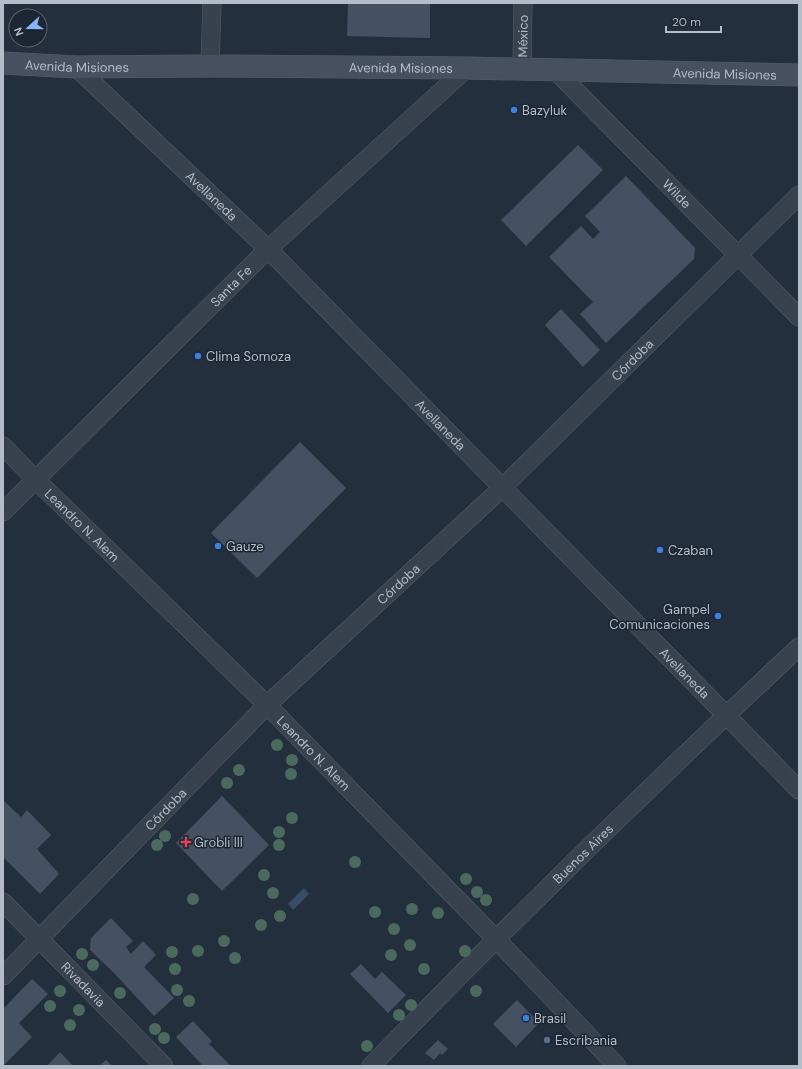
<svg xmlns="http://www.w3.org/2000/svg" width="802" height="1069" font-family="'DM Sans',sans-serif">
	<rect width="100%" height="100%" fill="#242f3e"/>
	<path fill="#394c67" d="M304,888L309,894L293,910L288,904Z"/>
	<g fill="#455162">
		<path d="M348,3H430V38L347,36Z"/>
		<path d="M578,145L603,170L526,246L501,220Z"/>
		<path d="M626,176L695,248L694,259L606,343L580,314L593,302L549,257L581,226L593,239L600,232L585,216Z"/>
		<path d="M561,309L600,350L583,367L545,325Z"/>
		<path d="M300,442L346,488L257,578L211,533Z"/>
		<path d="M222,796L269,845L222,891L176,843Z"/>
		<path d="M3,800L21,817L27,810L51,835L37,849L59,874L40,894L3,857Z"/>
		<path d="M111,918L133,941L126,947L131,954L143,941L156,955L144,967L174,998L154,1016L113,972L90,950L91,938Z"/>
		<path d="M361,964L375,979L382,972L406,995L388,1013L350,974Z"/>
		<path d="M32,979L48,994L19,1023L32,1037L4,1065L3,1064V1009Z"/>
		<path d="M517,1000L539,1023L516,1047L493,1024Z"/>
		<path d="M193,1021L212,1041L209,1044L231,1066H203L176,1037Z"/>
		<path d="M438,1040L448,1049L442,1055L440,1053L434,1060L425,1053Z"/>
		<path d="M60,1052L73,1066H47Z"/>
		<path d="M106,1060L112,1066H99Z"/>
	</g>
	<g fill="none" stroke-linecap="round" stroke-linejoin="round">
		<g stroke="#565f6c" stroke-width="19">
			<g id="minor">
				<path d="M210,66L212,3"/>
				<path id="s1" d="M76,67L268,249L726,715L799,790"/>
				<path id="s2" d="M522,69L523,3"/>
				<path id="s3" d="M554,69L799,317"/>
				<path id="s4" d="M3,446L35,479L267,705L496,939L617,1066"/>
				<path id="s5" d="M3,512L268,249L467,68"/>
				<path id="s6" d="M3,902L164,1066"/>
				<path id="s7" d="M3,976L267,705L502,488L799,195"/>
				<path id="s8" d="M371,1066C510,923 653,783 799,647"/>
			</g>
		</g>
		<g stroke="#565f6c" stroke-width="23">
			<g id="secondary">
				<path id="s9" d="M3,63L76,67L210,66L467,68L799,75"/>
			</g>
		</g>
		<use href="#minor" stroke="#38414e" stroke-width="18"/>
		<use href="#secondary" stroke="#465061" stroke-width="22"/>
	</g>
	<g fill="#4b6a5d">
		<circle cx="277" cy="745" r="6"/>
		<circle cx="292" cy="760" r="6"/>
		<circle cx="239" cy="770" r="6"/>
		<circle cx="291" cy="774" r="6"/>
		<circle cx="227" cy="783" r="6"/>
		<circle cx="292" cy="818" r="6"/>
		<circle cx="279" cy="832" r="6"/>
		<circle cx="165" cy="836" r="6"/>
		<circle cx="157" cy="845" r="6"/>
		<circle cx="279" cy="845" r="6"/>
		<circle cx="355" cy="862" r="6"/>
		<circle cx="264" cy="875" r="6"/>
		<circle cx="466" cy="879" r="6"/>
		<circle cx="477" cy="892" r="6"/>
		<circle cx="273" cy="893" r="6"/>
		<circle cx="193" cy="899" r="6"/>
		<circle cx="486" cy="900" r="6"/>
		<circle cx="412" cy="909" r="6"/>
		<circle cx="375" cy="912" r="6"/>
		<circle cx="438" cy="913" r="6"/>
		<circle cx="280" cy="916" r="6"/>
		<circle cx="261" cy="925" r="6"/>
		<circle cx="394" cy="929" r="6"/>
		<circle cx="224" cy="941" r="6"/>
		<circle cx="410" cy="945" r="6"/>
		<circle cx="198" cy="951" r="6"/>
		<circle cx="465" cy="951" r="6"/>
		<circle cx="172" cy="952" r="6"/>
		<circle cx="82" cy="954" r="6"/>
		<circle cx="391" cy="955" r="6"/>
		<circle cx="235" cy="958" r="6"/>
		<circle cx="93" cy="965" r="6"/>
		<circle cx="175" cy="969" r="6"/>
		<circle cx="424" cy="969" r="6"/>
		<circle cx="177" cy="990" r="6"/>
		<circle cx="60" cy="991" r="6"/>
		<circle cx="476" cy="991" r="6"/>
		<circle cx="120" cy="993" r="6"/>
		<circle cx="189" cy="1001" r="6"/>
		<circle cx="411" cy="1005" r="6"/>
		<circle cx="50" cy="1006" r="6"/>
		<circle cx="79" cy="1010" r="6"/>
		<circle cx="399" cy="1015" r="6"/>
		<circle cx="70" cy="1025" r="6"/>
		<circle cx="155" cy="1029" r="6"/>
		<circle cx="164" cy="1038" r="6"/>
		<circle cx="367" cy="1046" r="6"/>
	</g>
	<g fill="#3f7fe0" stroke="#1d2633" stroke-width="1.5">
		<circle cx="514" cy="110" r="4"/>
		<circle cx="198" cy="356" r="4"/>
		<circle cx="218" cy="546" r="4"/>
		<circle cx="660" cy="550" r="4"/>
		<circle cx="718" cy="616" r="4"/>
		<circle cx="526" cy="1018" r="4"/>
	</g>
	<path fill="#e0444e" stroke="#1d2633" stroke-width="1.5" d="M184 836h4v4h4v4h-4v4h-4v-4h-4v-4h4z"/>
	<circle fill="#5c6f8a" stroke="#1d2633" stroke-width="1.5" cx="547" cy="1040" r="4"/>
	<g text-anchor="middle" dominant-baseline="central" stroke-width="3" stroke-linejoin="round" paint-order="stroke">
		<g font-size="13" fill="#b4bcc9" stroke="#1d2633">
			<text stroke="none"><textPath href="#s2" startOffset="33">México</textPath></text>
			<text stroke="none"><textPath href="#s9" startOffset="74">Avenida Misiones</textPath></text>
			<text stroke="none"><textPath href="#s9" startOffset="398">Avenida Misiones</textPath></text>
			<text stroke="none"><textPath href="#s9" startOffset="722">Avenida Misiones</textPath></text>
			<text stroke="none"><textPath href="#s3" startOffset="175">Wilde</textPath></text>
			<text stroke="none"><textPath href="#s1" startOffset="187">Avellaneda</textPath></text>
			<text stroke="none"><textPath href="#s5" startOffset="321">Santa Fe</textPath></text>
			<text stroke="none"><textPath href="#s7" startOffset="881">Córdoba</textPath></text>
			<text stroke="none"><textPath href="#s1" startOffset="511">Avellaneda</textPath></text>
			<text stroke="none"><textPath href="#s4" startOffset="112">Leandro N. Alem</textPath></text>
			<text stroke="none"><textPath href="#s7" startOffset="557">Córdoba</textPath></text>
			<text stroke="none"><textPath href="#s1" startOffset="859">Avellaneda</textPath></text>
			<text stroke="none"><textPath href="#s4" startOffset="437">Leandro N. Alem</textPath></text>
			<text stroke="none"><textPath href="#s7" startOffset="233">Córdoba</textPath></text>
			<text stroke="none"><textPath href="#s8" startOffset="300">Buenos Aires</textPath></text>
			<text stroke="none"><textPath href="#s6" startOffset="115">Rivadavia</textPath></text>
		</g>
		<g font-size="13" fill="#b4bcc9" stroke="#1d2633" text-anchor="start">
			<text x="522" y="110">Bazyluk</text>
			<text x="206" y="356">Clima Somoza</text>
			<text x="226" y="546">Gauze</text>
			<text x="668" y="550">Czaban</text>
			<text x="710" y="609" text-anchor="end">Gampel<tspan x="710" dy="15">Comunicaciones</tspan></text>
			<text x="194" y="842">Grobli III</text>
			<text x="534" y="1018">Brasil</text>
			<text x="555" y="1040">Escribania</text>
		</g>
	</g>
	<rect width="802" height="1069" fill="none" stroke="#b4bcc9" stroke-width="8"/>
	<g transform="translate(28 28) rotate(249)"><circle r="19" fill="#1d2633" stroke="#59626f"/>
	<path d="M0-3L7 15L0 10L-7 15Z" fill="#8ab4f8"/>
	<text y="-6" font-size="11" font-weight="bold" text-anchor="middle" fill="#b4bcc9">N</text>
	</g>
	<path d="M666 26v6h55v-6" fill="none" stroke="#b4bcc9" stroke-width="2"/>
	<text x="672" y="26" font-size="12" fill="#b4bcc9" stroke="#1d2633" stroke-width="3" paint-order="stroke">20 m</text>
</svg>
